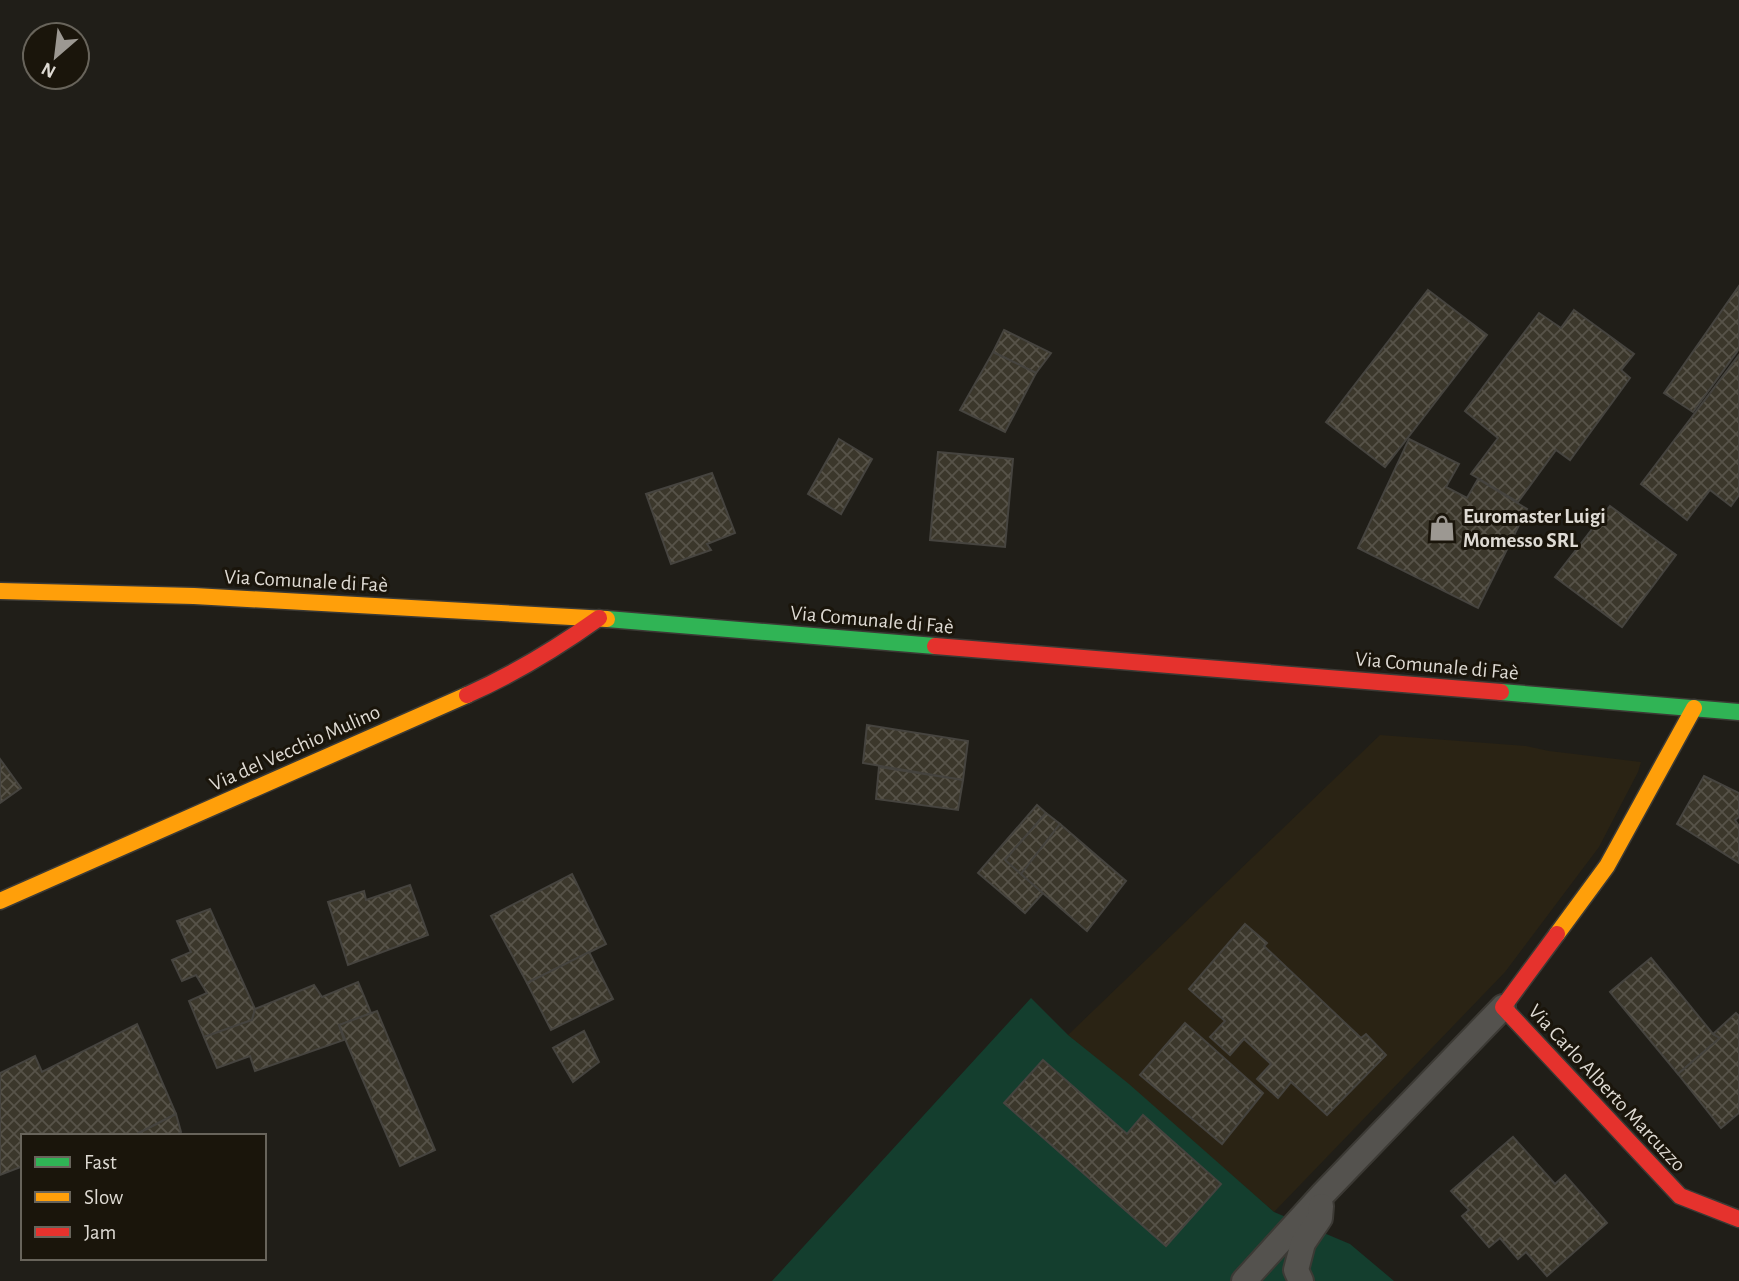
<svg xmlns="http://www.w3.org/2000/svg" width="1739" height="1281" font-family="'Alegreya Sans',sans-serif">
	<defs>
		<pattern id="building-cross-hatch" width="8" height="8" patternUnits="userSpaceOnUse" patternTransform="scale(1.75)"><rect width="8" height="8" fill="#3b372b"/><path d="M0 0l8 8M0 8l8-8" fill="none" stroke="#575349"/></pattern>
	</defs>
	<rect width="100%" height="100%" fill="#201e18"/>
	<path fill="#2a2314" d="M1380,735L1526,746L1549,751L1641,762L1638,772L1599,847L1505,972L1274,1212L1068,1035Z"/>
	<path fill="#143e2e" d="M1031,998L1068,1035L1129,1084L1274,1212L1350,1244L1394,1281H772Z"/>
	<g fill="url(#building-cross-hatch)" stroke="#46443f" stroke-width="2">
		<path d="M1739,286V349L1693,412L1664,393Z"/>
		<path d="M1428,290L1487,335L1385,467L1326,422Z"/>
		<path d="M1574,310L1634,354L1621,370L1630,378L1570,460L1556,450L1518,502L1471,474L1498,438L1465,411L1539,313L1561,328Z"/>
		<path d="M1004,330L1051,353L1036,373L993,352Z"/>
		<path d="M993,352L1036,373L1005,432L960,410Z"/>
		<path d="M1739,355V495L1731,506L1710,490L1687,520L1641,484Z"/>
		<path d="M839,439L872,459L841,514L808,494Z"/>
		<path d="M1409,439L1459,464L1446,487L1467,498L1478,479L1527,509L1478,608L1358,548Z"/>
		<path d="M938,452L1013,459L1005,547L930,540Z"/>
		<path d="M712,473L735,533L707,544L711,550L671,564L646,494Z"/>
		<path d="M1610,506L1676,555L1622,627L1555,577Z"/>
		<path d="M867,725L968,741L963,780L863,763Z"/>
		<path d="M0,759L21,788L0,803Z"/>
		<path d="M879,767L963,780L958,810L876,799Z"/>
		<path d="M1704,776L1739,793V817L1735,820L1739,826V863L1677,824Z"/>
		<path d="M1037,805L1046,813L1005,860L1043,893L1025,913L978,873Z"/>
		<path d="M1046,813L1060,824L1021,874L1005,860Z"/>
		<path d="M1060,824L1126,881L1087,931L1021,874Z"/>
		<path d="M572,874L606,944L527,983L491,916Z"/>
		<path d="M410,885L428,935L348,965L328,902L364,891L366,900Z"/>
		<path d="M210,909L255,1009L252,1020L204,1037L189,1001L207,993L196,975L182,981L172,960L191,952L177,921Z"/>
		<path d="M1245,924L1267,943L1264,946L1361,1038L1366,1034L1386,1055L1327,1115L1291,1082L1278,1098L1257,1079L1271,1064L1244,1039L1230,1055L1210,1037L1225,1021L1189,989Z"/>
		<path d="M589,952L613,999L551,1030L527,983Z"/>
		<path d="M1651,958L1713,1034L1720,1038L1678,1074L1610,992Z"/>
		<path d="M358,982L371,1013L339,1025L344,1040L255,1071L250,1056L217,1068L204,1037L252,1020L255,1009L314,985L322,997Z"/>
		<path d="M377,1011L435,1150L400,1166L339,1025Z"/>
		<path d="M1736,1013L1739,1016V1113L1721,1128L1678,1074L1720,1038L1713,1034Z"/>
		<path d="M1185,1023L1263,1093L1222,1144L1140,1075Z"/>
		<path d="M137,1024L176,1114L133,1136H23V1166L0,1175V1073L35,1056L42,1072Z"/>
		<path d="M584,1031L599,1062L573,1082L553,1048Z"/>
		<path d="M1043,1060L1127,1134L1143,1115L1221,1184L1166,1246L1004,1103Z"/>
		<path d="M176,1114L181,1132L174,1136H133Z"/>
		<path d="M1513,1137L1555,1184L1565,1175L1607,1223L1547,1276L1526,1252L1518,1259L1500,1238L1489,1247L1462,1216L1469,1210L1451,1191Z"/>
	</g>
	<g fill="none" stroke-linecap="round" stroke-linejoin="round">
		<g stroke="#3c3a35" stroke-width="28">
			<g id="lane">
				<path d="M1244,1281L1323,1194L1503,1007"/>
				<path d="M1301,1281L1296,1270L1303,1243L1320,1218L1321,1206"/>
			</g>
		</g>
		<g stroke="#3c3a35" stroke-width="19">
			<g id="fast">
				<path d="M607,619L935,646"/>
				<path d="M1501,692L1739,712"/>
			</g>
		</g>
		<g stroke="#3c3a35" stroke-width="19">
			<g id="slow">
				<path d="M0,591L194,596L607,619"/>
				<path d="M0,901L467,695"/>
				<path d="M1557,934L1607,866L1694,708"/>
			</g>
		</g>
		<g stroke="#3c3a35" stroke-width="19">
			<g id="jam">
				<path d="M935,646L1501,692"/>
				<path d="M467,695C514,674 557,648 599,618"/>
				<path d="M1557,934L1503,1007L1680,1196L1739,1219"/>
			</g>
		</g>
		<use href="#lane" stroke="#54524e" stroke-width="24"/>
		<use href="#fast" stroke="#30b455" stroke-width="16"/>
		<use href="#slow" stroke="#ff9f0a" stroke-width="16"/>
		<use href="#jam" stroke="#e5322d" stroke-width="16"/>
	</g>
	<defs>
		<g id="shop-bare" transform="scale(2.1)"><path d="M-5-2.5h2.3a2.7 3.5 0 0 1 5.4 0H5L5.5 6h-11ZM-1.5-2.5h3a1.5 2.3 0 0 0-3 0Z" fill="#9c9892" stroke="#1a150b" stroke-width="2.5" paint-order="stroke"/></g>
	</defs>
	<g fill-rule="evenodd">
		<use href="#shop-bare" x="1442" y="528"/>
	</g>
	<g text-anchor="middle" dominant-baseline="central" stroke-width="6" stroke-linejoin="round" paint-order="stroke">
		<g font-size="21" font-weight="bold" fill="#dedad3" stroke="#1a150b" text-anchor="start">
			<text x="1463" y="516">Euromaster Luigi<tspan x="1463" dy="24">Momesso SRL</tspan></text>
		</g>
		<g font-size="21" fill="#dedad3" stroke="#1a150b">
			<text transform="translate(306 581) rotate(3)">Via Comunale di Faè</text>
			<text transform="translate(872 620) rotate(5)">Via Comunale di Faè</text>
			<text transform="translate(1437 666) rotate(5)">Via Comunale di Faè</text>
			<text transform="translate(295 748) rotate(-24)">Via del Vecchio Mulino</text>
			<text transform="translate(1607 1088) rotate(47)">Via Carlo Alberto Marcuzzo</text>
		</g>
	</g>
	<rect x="21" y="1134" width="245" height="126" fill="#1a150b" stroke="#68645b" stroke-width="2"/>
	<rect x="35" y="1157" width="35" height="10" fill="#30b455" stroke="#68645b" stroke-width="2"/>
	<text x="84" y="1169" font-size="21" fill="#dedad3">Fast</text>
	<rect x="35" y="1192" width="35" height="10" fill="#ff9f0a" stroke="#68645b" stroke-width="2"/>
	<text x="84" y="1204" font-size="21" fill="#dedad3">Slow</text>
	<rect x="35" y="1227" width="35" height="10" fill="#e5322d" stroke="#68645b" stroke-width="2"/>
	<text x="84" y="1239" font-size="21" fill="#dedad3">Jam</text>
	<g transform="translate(56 56) rotate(208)"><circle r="33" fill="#1a150b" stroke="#68645b" stroke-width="2"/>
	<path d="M0-5L12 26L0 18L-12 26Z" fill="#9c9892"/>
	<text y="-10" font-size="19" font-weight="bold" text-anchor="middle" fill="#dedad3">N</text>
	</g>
</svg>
